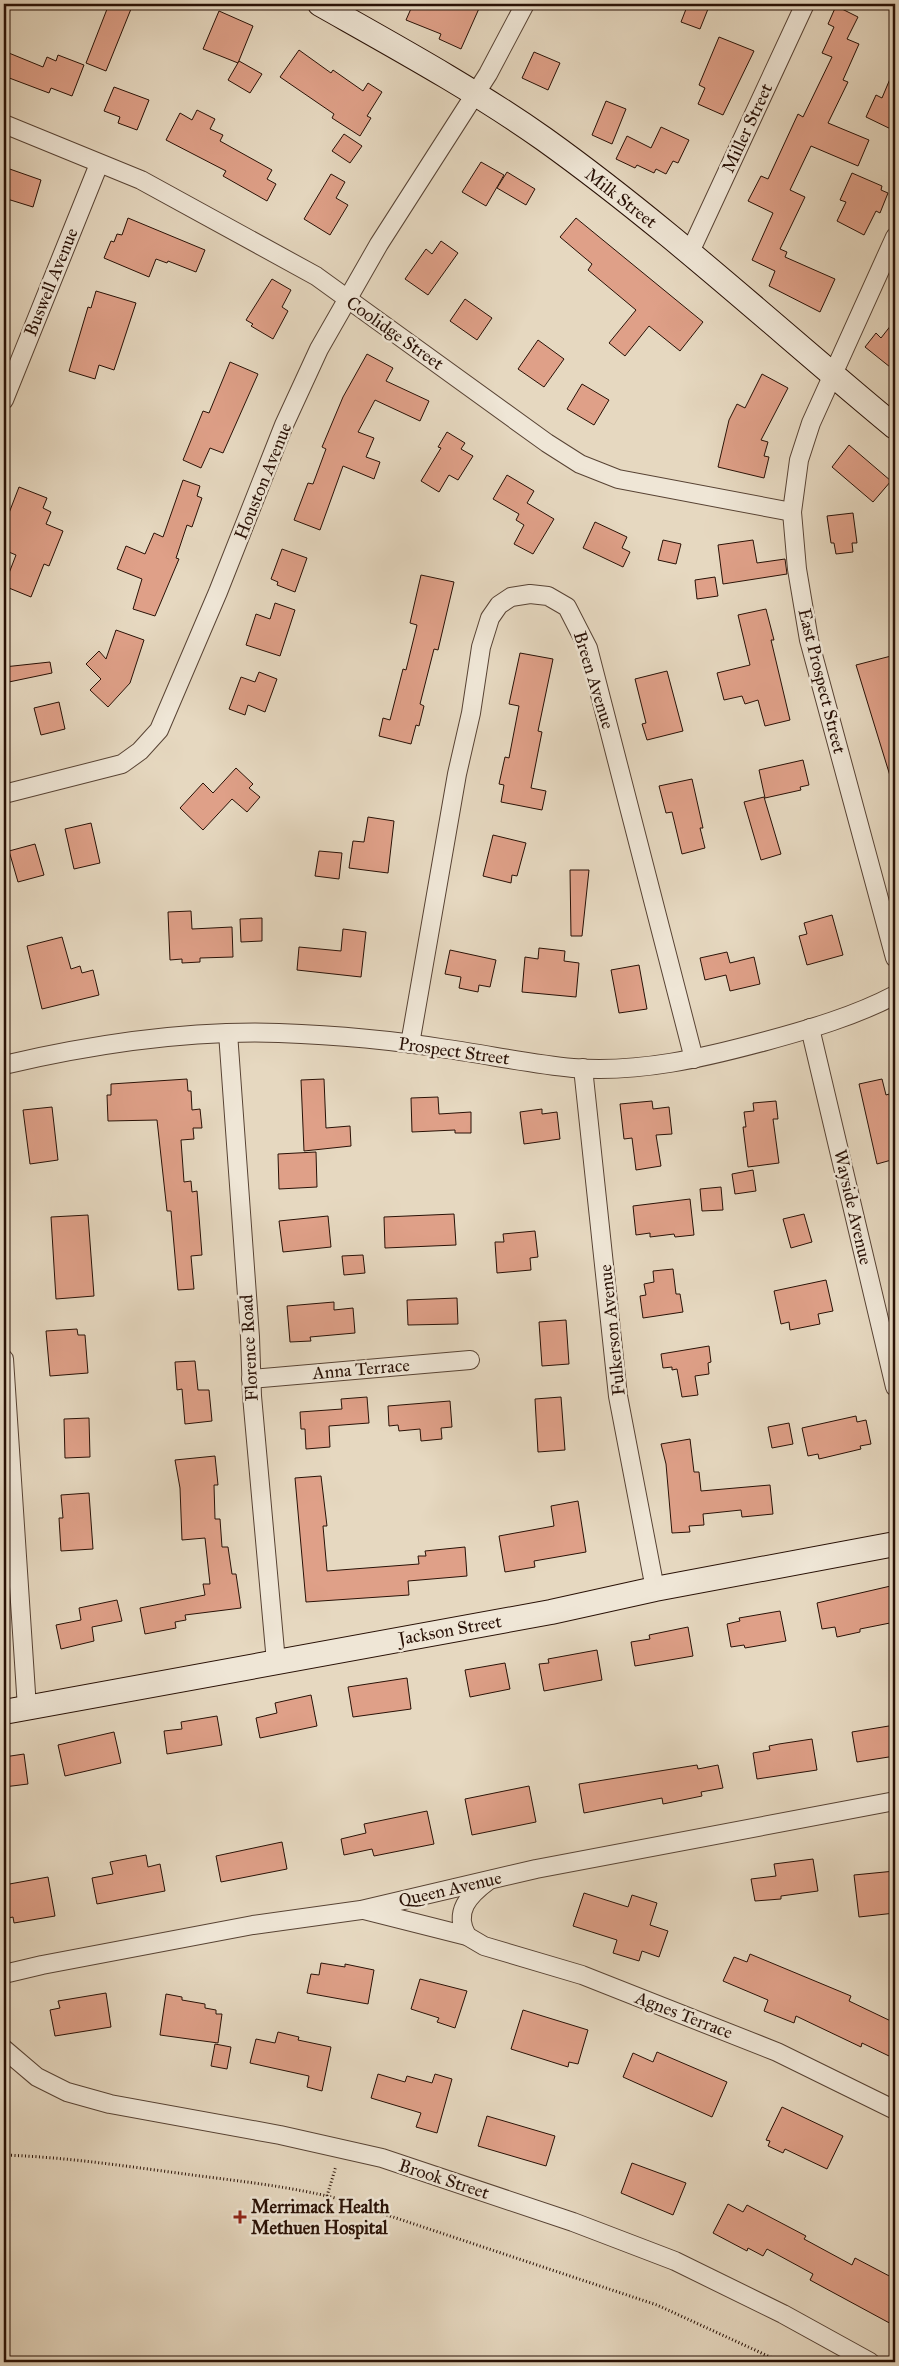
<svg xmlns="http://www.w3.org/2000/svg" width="899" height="2366" font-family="'IM FELL Great Primer',serif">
	<rect width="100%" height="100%" fill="#e6d8c0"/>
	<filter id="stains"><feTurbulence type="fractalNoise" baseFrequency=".004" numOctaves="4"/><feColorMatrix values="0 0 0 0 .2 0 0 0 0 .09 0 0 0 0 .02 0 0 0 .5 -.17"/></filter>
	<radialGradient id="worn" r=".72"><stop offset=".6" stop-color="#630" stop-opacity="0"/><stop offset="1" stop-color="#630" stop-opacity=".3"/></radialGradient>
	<g fill="#dfa088" stroke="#291106">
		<path d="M109,4H133L106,71L86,63Z"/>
		<path d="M413,4H481L461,49L439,39L441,34L406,20Z"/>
		<path d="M688,4L708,9L700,29L681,22Z"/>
		<path d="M836,6L858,17L847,39L859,44L843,80L848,82L828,123L869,140L858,166L811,146L790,190L805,197L780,249L787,252L785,257L835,279L820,312L769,286L775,271L752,260L773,213L748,201L761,176L768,179L798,114L803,117L832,57L822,53L834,27L828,24Z"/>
		<path d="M219,11L253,26L238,63L203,49Z"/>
		<path d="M719,37L754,51L723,115L698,104L705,88L699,85Z"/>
		<path d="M299,50L331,73L333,70L363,91L368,83L382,92L367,116L371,118L360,136L332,118L334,114L280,77Z"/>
		<path d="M4,51L43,67L47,57L56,61L58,55L84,65L72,96L51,88L49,93L4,76Z"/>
		<path d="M534,52L560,63L548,90L522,78Z"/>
		<path d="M239,61L262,74L250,93L228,80Z"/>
		<path d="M895,67V131L866,117L876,95L882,98Z"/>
		<path d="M114,87L149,100L137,130L118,123L120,117L104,111Z"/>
		<path d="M606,101L626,109L612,144L592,135Z"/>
		<path d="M197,110L215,119L210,129L223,135L220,141L272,170L267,179L276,184L267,201L223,176L226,171L166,140L180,113L192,120Z"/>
		<path d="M661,127L689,140L678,163L673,161L666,174L656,169L654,173L637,165L635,168L616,159L627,136L651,148Z"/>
		<path d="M344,134L362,146L350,163L332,151Z"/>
		<path d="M481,162L504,175L486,206L462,192Z"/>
		<path d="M4,167L41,180L33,207L4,198Z"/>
		<path d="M507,172L535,189L526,205L497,188Z"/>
		<path d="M852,173L882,186L881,190L888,193L880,213L876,211L864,235L837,221L846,202L840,200Z"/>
		<path d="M331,174L345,182L336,198L348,205L330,235L304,219Z"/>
		<path d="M128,218L205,250L196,272L168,261L167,263L156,259L149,277L104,258L111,241L114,242L117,234L122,235Z"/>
		<path d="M576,218L703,322L680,351L649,326L625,356L609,343L636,310L588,270L592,264L560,237Z"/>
		<path d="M441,241L458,253L428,295L405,279L426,249L432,254Z"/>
		<path d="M272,279L291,290L282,307L288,311L273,339L251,326L253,324L246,320Z"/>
		<path d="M96,291L136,303L114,370L99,365L95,379L69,371L88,307L91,308Z"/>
		<path d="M465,299L492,318L477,340L450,321Z"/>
		<path d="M895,320V371L865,347L876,333L881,338Z"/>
		<path d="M538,340L564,359L544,387L518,369Z"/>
		<path d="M367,354L393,368L386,381L429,401L420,421L375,400L358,432L374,438L366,457L380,462L374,479L343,466L320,530L294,520L308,483L313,484L326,449L322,447L343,397Z"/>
		<path d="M230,362L258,374L223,453L210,448L201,468L183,460L203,411L209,413Z"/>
		<path d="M762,374L788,388L761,440L768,442L764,456L769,457L764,478L718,467L729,420L737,404L745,408Z"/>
		<path d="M582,384L609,400L594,425L567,409Z"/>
		<path d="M447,432L465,443L461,449L473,456L458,480L449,475L439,492L421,481L441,448L438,447Z"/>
		<path d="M849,445L891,481L873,502L832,467Z"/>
		<path d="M507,475L534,491L527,503L554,519L533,554L514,544L524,525L516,520L519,514L493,499Z"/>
		<path d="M183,480L200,486L197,496L202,498L192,527L187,525L176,558L179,559L155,616L133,609L142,579L117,569L126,546L145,554L154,533L163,537Z"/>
		<path d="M19,487L47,498L43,508L51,512L46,524L63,531L49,566L44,564L31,597L4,586L16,555L4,550V526Z"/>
		<path d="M853,513L857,543H852L853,552L836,554L834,543H831L827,516Z"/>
		<path d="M595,522L627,537L622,548L630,552L623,567L583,548Z"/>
		<path d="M663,540L681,544L676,564L658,560Z"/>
		<path d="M753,540L757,563L785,559L787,574L723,584L718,545Z"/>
		<path d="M282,549L307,558L295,592L277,585L278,582L271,579Z"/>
		<path d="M421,575L454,582L438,650L434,649L420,704L424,706L419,726L416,725L411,744L379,736L383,718L390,720L403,669L406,670L417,625L410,623Z"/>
		<path d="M715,577L718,596L697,599L695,580Z"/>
		<path d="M275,603L295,610L280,656L246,645L256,614L270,619Z"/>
		<path d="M766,609L774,640H771L790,720L765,726L758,700L745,704L742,696L724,700L717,673L750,665L738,615Z"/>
		<path d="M116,630L144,640L130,683L108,707L90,690L101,679L86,664L99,651L106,659Z"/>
		<path d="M520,653L553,659L538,731L542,732L531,788L546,791L542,810L501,802L504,785L499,784L505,757L509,758L519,706L509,704Z"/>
		<path d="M895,655V779H891L856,665Z"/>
		<path d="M50,662L52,673L4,683V667Z"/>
		<path d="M667,671L683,731L647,740L642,724L646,723L635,679Z"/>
		<path d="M259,672L277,679L265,712L248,705L245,715L229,709L241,677L255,682Z"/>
		<path d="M59,702L65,729L41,735L34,708Z"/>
		<path d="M803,760L809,785L800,787L801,790L765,798L759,770Z"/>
		<path d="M236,768L253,784L249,788L260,797L247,812L232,799L203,830L180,808L203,783L213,793Z"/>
		<path d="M692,779L703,828H700L705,848L682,854L672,812L666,813L659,786Z"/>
		<path d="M764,797L781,854L761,860L744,802Z"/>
		<path d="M368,817L394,821L388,873L349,868L353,841L364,842Z"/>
		<path d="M91,823L100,863L74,869L65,829Z"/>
		<path d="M493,835L526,843L517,876L512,875L511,883L483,876Z"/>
		<path d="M35,844L44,875L18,882L9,851Z"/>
		<path d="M319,851L342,853L339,879L315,876Z"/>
		<path d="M570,870H589L582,936H571Z"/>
		<path d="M191,911L192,929L232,927L233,957L200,958V962L182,963V959L170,960L168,912Z"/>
		<path d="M832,915L843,955L807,965L799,936L807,934L804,923Z"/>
		<path d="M262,918V941L241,942L240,919Z"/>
		<path d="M343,929L366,932L361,977L297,970L299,947L341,951Z"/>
		<path d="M62,937L71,969L80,966L82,973L93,970L99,995L42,1009L27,946Z"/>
		<path d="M539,948L565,951L564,961L579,963L576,997L522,992L525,957L538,959Z"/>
		<path d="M450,950L496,960L490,987L479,985L478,992L459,988L461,977L445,974Z"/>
		<path d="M727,952L730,963L754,957L760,984L730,991L726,975L705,980L700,958Z"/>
		<path d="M639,965L647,1009L619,1013L611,970Z"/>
		<path d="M187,1079L188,1091H191L192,1110L200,1109L202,1128H193L194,1139L181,1140L184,1182L191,1181L192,1192L197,1191L202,1255L191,1256L194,1289L178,1290L171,1211H167L157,1120L108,1121L107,1095H111V1084Z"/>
		<path d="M324,1079L326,1128L350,1126L351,1146L304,1151L301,1080Z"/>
		<path d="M882,1079L886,1095L889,1094L895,1121V1159L877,1164L859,1084Z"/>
		<path d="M438,1097L439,1114L471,1112V1133H455V1130L412,1132L411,1098Z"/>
		<path d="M652,1101L653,1109L669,1107L672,1134L656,1135L661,1166L636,1170L632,1138L624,1139L620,1104Z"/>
		<path d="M776,1101L778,1119H773L779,1163L748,1167L743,1127H746L744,1112L754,1111L753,1103Z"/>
		<path d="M52,1107L58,1160L30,1164L23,1110Z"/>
		<path d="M542,1109V1114L557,1112L560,1139L524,1144L520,1112Z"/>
		<path d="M316,1152L317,1187L279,1189L278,1154Z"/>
		<path d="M753,1170L756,1191L735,1194L732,1174Z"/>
		<path d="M721,1187L723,1210L702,1211L700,1189Z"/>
		<path d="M690,1199L694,1235L675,1237L674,1234L650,1237V1233L636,1235L633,1206Z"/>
		<path d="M454,1214L456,1245L385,1248L384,1217Z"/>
		<path d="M804,1214L812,1242L791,1248L783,1219Z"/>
		<path d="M88,1215L94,1296L56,1299L51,1217Z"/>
		<path d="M328,1216L331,1247L283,1252L279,1221Z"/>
		<path d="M535,1231L538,1257L530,1258L531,1270L497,1273L495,1242H504L503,1234Z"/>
		<path d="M363,1255L365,1273L344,1275L342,1256Z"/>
		<path d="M673,1269L676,1294H680L683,1312L643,1318L640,1296L646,1295L644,1284L654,1282L653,1271Z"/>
		<path d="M826,1280L833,1311L818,1314L820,1324L790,1330L789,1322L781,1324L774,1291Z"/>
		<path d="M457,1298L458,1324L408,1325L407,1300Z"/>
		<path d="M334,1302V1310L353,1308L355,1333L310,1337L311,1341L290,1342L287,1306Z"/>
		<path d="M566,1320L569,1364L542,1366L539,1322Z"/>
		<path d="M77,1329L78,1335H85L88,1373L50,1376L46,1331Z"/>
		<path d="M709,1346L711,1362L708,1363L709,1374L695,1376L698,1395L682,1397L677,1369L672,1370V1367L663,1368L661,1354Z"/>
		<path d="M195,1361L198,1390H209L212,1421L185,1424L182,1389L177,1390L175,1362Z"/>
		<path d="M367,1397L369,1423L329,1426L330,1447L306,1449L305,1429H301L300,1412L342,1409L341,1399Z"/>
		<path d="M561,1397L565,1450L538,1452L535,1399Z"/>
		<path d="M450,1401L452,1427L441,1428L442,1439L421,1441L420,1429L399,1431L398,1425L389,1426L388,1406Z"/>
		<path d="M856,1416L857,1422L866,1420L871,1444L860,1446L861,1449L819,1459L818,1454L808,1456L802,1428Z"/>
		<path d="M89,1418L90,1457L65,1458L64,1419Z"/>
		<path d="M789,1423L793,1444L772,1448L768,1427Z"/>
		<path d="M690,1439L694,1472H699L701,1491L770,1485L773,1514L742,1517L741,1510L703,1514L704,1525L689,1526L690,1532L672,1533L666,1464L661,1444Z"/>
		<path d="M215,1456L218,1485H214L215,1519H220L222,1547H228L232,1574H236L241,1608L185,1615L186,1620L175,1622L176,1628L145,1634L140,1608L205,1595L203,1584H210L205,1538L182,1540L180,1488L175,1460Z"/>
		<path d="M321,1476L327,1526H323L327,1571L419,1564L418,1556H426L425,1551L465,1547L467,1576L408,1581L409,1595L306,1602L295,1478Z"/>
		<path d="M89,1493L93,1549L61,1551L59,1518H63L61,1495Z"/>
		<path d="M578,1501L586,1552L534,1561L535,1567L505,1572L499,1536L554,1526L551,1506Z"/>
		<path d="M895,1585V1622L860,1629V1632L837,1637L835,1627L822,1629L817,1603Z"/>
		<path d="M117,1600L122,1621L92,1627L94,1641L61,1649L56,1625L81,1620L79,1608Z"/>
		<path d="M780,1611L786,1641L745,1648L744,1645L731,1647L727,1624L740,1621L739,1618Z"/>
		<path d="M688,1627L693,1656L635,1666L631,1642L650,1639L649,1635Z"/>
		<path d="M597,1650L602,1680L544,1691L539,1664L549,1663L548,1659Z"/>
		<path d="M505,1663L510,1689L470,1697L465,1670Z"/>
		<path d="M407,1678L411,1709L353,1717L348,1687Z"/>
		<path d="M311,1695L317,1726L260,1738L256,1718L277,1713L275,1703Z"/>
		<path d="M217,1716L222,1745L167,1754L164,1731L182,1729L181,1722Z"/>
		<path d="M895,1725V1756L857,1762L852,1732Z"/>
		<path d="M114,1732L121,1763L65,1776L58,1745Z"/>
		<path d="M812,1739L817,1770L757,1779L753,1753L770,1750L769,1746L779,1744Z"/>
		<path d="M24,1754L28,1784L4,1787V1757Z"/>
		<path d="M697,1765L698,1769L718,1765L723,1788L701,1792L702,1796L663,1804L662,1798L584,1813L579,1784Z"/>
		<path d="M529,1786L536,1822L472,1835L465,1799Z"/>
		<path d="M427,1811L434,1844L374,1856L372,1849L344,1855L341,1839L366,1833L364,1824Z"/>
		<path d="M282,1842L287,1869L221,1882L216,1856Z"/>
		<path d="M146,1855L148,1867L160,1864L165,1891L97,1904L92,1878L113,1874L110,1862Z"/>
		<path d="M813,1859L818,1891L781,1896V1899L755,1901L751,1879L776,1876L774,1864Z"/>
		<path d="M895,1871V1913L859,1917L854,1875Z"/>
		<path d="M48,1877L55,1916L14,1923L13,1917L4,1919V1885Z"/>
		<path d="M584,1893L628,1907L632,1895L657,1903L650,1925L668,1931L659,1957L642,1951L639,1961L613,1953L617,1940L573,1926Z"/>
		<path d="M750,1954L851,1996L849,2001L895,2023V2043L889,2056L862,2043L861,2047L796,2016L794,2023L764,2011L768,2000L723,1981L734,1957L747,1962Z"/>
		<path d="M321,1963L345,1967V1964L374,1970L368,2004L307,1993L311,1974L319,1975Z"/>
		<path d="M420,1979L467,1991L455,2028L437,2022L439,2018L411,2009Z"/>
		<path d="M106,1993L111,2027L55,2036L50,2010L60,2008L58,2001Z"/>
		<path d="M166,1994L182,1997V2000L205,2004V2008L216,2010V2014H222L218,2043L160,2035Z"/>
		<path d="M523,2010L588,2030L578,2064L569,2062L568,2067L511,2049Z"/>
		<path d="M278,2032L299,2037L298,2040L331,2047L322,2091L307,2087L309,2076L250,2063L256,2039L275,2043Z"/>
		<path d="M215,2044L231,2047L227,2069L211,2066Z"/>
		<path d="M657,2052L727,2082L712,2117L623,2077L633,2053L653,2062Z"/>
		<path d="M378,2074L405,2082L407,2076L432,2083L435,2074L452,2079L437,2133L416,2127L421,2113L371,2098Z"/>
		<path d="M782,2107L843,2136L827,2169L785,2149L783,2153L768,2146L770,2141L766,2140Z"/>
		<path d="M487,2116L555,2136L546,2166L478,2146Z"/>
		<path d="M632,2163L686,2183L673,2215L621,2193Z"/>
		<path d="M728,2204L743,2212L747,2205L806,2236L804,2239L852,2265L855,2258L895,2279V2326L810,2280L813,2274L767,2249L763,2256L748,2248L747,2251L713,2233Z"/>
	</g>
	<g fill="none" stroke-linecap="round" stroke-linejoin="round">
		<g stroke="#584334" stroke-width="20">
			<g id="street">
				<path d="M4,124L141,180L316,276L547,443L580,464L618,479L792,512"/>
				<path d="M895,237L811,423L799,460L792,512L797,569L809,640L895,958"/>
				<path d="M690,252L805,4"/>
				<path d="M4,400L99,164"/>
				<path d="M4,794L122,764L140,751L159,730L218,592L284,425L319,349L379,244L488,74L525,4"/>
				<path d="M810,1028L895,1387"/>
				<path d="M228,1033L250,1337L252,1396L276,1662"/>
				<path d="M410,1044L457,774L471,713L481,647L490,618L499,605L511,597L530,594L548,596L567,607L588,648L694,1059"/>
				<path d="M4,1065C94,1044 186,1030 279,1033C335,1035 392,1040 447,1049C489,1055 531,1064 573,1068C640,1073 703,1058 766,1041C810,1029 855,1016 895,995"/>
				<path d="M583,1068L618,1396L655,1589"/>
				<path d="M4,1359L27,1708"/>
				<path d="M251,1379L470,1360"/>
				<path d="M364,1910L467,1936L484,1946L582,1975L777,2052L895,2110"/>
				<path d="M467,1936C453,1912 469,1895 488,1881"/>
				<path d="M4,1974L42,1965L253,1925L361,1910L536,1869L895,1801"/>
				<path d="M4,2049L37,2077L67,2092L110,2104L280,2135L382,2158L573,2222L675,2261L783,2314L870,2362"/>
			</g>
		</g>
		<g stroke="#291106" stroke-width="26">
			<g id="secondary">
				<path d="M320,4C396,47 473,89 544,139C667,227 779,331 895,427"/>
				<path d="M4,1712L551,1612L655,1589L895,1544"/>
			</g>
		</g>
		<g stroke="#291106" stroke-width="3" stroke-dasharray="1 2.5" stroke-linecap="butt">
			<path d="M4,2155C65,2157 125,2166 185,2174C237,2181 289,2186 339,2199L657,2305L781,2362"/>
			<path d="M327,2196L336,2166"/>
		</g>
		<use href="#street" stroke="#efe6d6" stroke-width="18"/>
		<use href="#secondary" stroke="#efe6d6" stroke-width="24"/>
	</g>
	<path fill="#8f2418" stroke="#efe6d6" stroke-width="2" d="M237.5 2209.5h5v5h5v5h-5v5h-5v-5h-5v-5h5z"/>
	<g text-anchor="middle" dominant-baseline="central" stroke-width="5" stroke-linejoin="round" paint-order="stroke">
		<g font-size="18" fill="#291106" stroke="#efe6d6">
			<text transform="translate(747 128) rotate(-65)">Miller Street</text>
			<text transform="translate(621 198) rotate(38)">Milk Street</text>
			<text transform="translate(51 282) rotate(-68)">Buswell Avenue</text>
			<text transform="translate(395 333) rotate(35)">Coolidge Street</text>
			<text transform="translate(263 481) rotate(-68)">Houston Avenue</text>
			<text transform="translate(594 680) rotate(73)">Breen Avenue</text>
			<text transform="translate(822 681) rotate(76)">East Prospect Street</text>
			<text transform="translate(454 1051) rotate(8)">Prospect Street</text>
			<text transform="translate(853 1207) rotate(77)">Wayside Avenue</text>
			<text transform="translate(612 1330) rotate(-96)">Fulkerson Avenue</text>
			<text transform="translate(249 1348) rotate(-93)">Florence Road</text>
			<text transform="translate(361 1369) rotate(-5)">Anna Terrace</text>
			<text transform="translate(450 1630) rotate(-10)">Jackson Street</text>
			<text transform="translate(450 1889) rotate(-13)">Queen Avenue</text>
			<text transform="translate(684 2015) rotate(21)">Agnes Terrace</text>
			<text transform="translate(444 2179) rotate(18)">Brook Street</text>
		</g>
		<g font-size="18" font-weight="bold" fill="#291106" stroke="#efe6d6" text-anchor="start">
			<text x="251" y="2207">Merrimack Health<tspan x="251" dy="21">Methuen Hospital</tspan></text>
		</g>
	</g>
	<rect width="899" height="2366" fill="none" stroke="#e6d8c0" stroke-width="20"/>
	<rect x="5" y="5" width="889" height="2356" fill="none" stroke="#291106" stroke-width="2.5"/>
	<rect x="10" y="10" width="879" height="2346" fill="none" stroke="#291106"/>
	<rect width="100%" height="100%" filter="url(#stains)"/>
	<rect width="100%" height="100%" fill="url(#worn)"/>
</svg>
